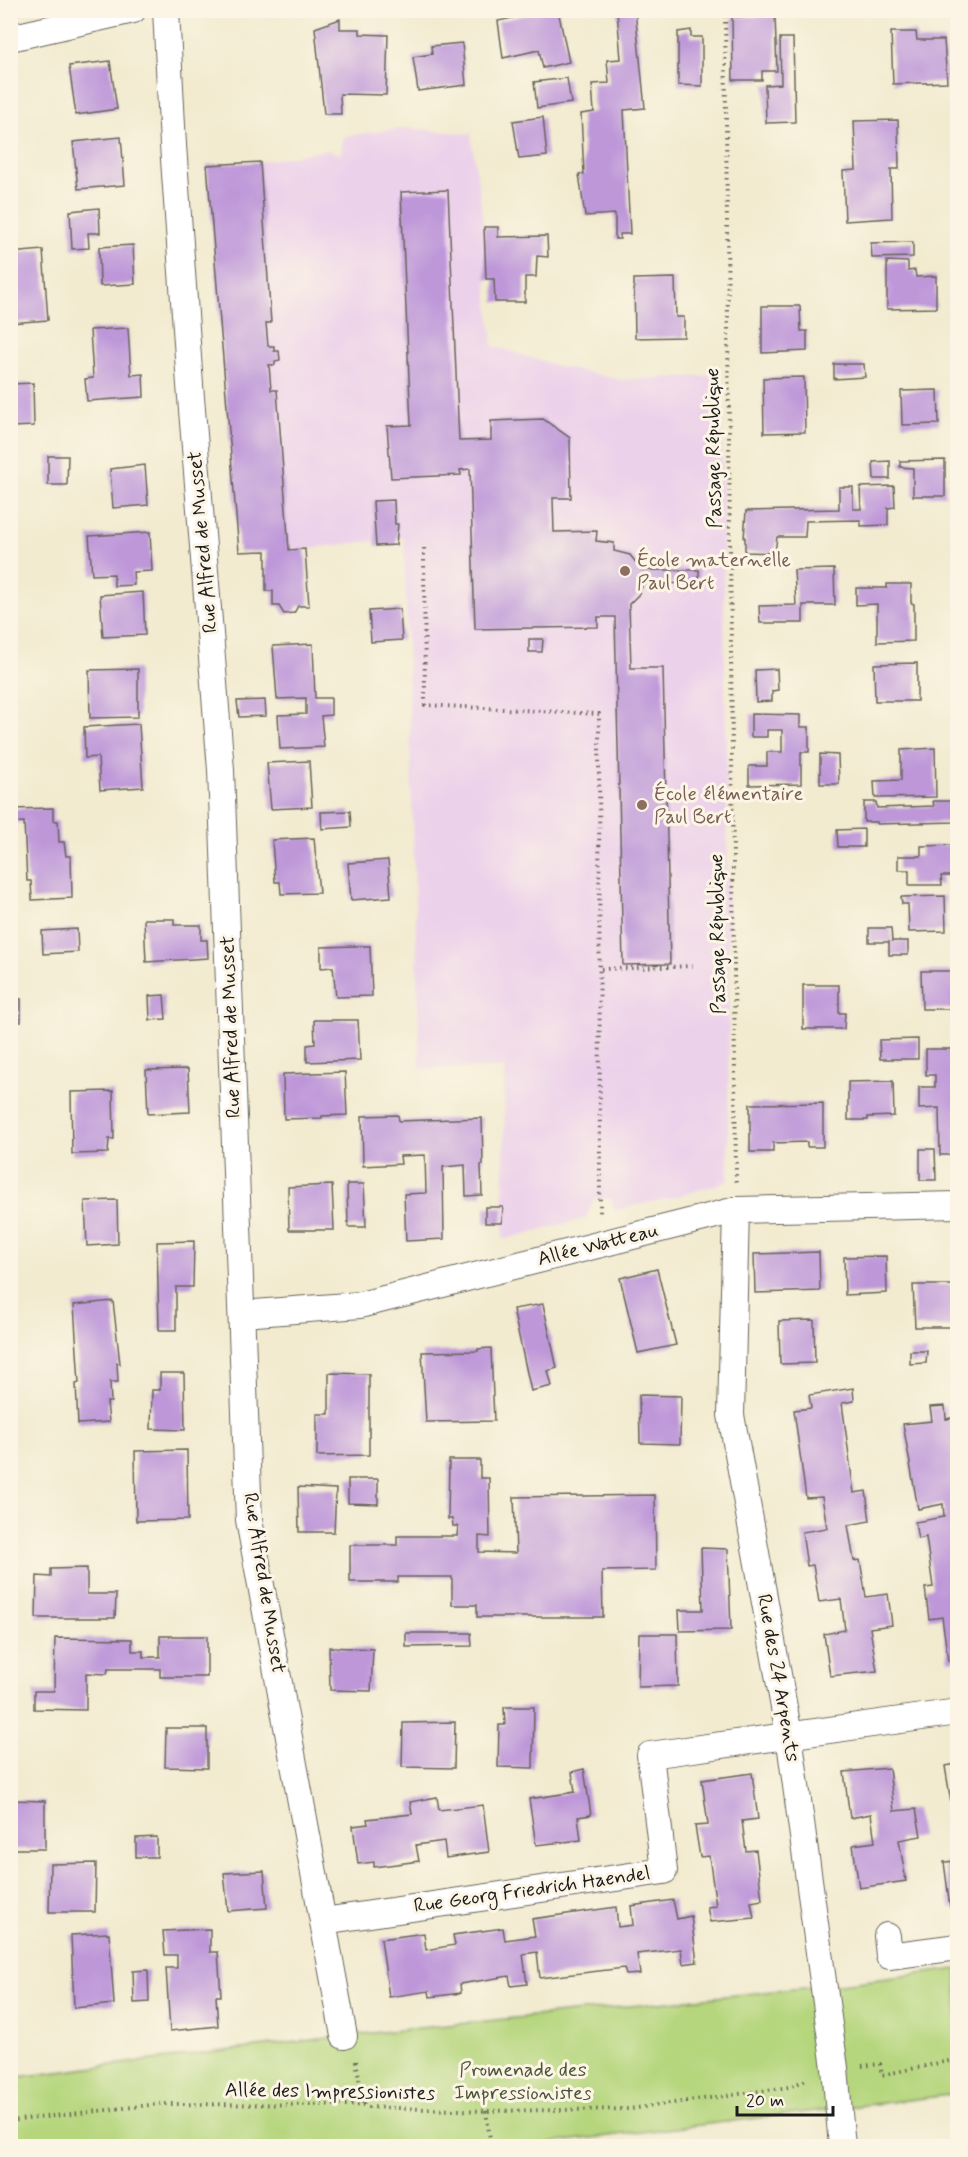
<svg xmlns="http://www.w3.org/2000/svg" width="968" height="2157" font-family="Mynerve,sans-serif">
	<rect width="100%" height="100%" fill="#fcf5e5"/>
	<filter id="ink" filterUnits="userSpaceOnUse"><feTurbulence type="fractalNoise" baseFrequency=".0167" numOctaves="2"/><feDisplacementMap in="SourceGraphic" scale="12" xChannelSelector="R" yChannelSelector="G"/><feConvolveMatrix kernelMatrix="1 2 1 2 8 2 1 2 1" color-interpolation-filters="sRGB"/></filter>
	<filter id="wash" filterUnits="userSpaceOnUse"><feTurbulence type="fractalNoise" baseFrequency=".008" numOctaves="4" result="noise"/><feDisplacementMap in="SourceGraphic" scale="24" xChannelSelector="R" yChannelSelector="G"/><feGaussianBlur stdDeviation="1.35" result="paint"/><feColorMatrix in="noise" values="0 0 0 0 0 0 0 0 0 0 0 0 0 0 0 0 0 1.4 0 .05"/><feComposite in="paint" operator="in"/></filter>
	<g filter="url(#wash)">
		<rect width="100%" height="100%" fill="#f2ebd0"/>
		<path fill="#ecd1ea" d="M406,128L471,134L484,227L486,279L493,346L558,366L621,380L721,375L729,961L728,1181L679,1196L616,1210L611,1199H594L586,1218L503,1240L505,1068H420L404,537L305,549L239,552L207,165L260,162L326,150L341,154L343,136Z"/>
		<path fill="#b5d67d" stroke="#68794c" stroke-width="1.5" d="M957,1969V2094L525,2146H11L10,2078L344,2036L841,1984Z"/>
		<g id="blocks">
			<g fill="#be97d9">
				<path d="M549,10H558L569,62L543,68L539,50L503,58L498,21Z"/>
				<path d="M635,10L645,108L624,110L630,234H620V239H615V214L585,216L579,174H584L581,114L594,112L592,84L609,83L607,60L621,59L617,11Z"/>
				<path d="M775,16L777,71H762V80H733L732,17Z"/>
				<path d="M340,19V29H360V34L388,35L386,95L340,94L341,114H324L315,28Z"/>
				<path d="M691,30V37H702V86L678,85V32Z"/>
				<path d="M891,32H916L917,40H944L947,82L893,84Z"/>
				<path d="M780,38H793L795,122L766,123L765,85L781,84Z"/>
				<path d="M462,43L466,85L418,91L413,57L432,54L431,46Z"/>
				<path d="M110,61L117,109L76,115L69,66Z"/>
				<path d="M567,78L571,103L537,108L534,82Z"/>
				<path d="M10,108L17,144L10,145Z"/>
				<path d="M543,117L547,156L519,159L513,121Z"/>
				<path d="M898,120L899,169H891L892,218L845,221L843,171L856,170L854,121Z"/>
				<path d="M121,137L125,185L78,189L73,142Z"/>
				<path d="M260,162L271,323H266L268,346H274V351H279L280,360L275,361V365H269L271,390H277L289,550L305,549L309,606H298L294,613L284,614L279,606H273V591H266V551L239,552L207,165Z"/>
				<path d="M448,190L459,441L491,440V421L543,419L570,438L571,498H553L554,532L597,531L596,541L614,543V551L630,555L642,570H699V583L643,584L639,594L629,604L631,668H663L670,964L623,965L615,617H598V627L475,629L470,469L460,470L461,475L391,478L387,426L411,425L401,192Z"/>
				<path d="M99,208L100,233H88L89,248L72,249L70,211Z"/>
				<path d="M484,227H498V237L547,236L548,257L537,256L536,277H525V302H495L494,279H486Z"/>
				<path d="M913,242V257L872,258L871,243Z"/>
				<path d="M133,245L135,284L100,286L99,247Z"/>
				<path d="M43,250L48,320L10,323V253Z"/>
				<path d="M887,261L908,262V271L915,270L916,277L936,276V308L887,309Z"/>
				<path d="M675,278L676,317H684V337L635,338L634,279Z"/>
				<path d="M762,306H800L801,331H807V351L762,353Z"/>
				<path d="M128,328L131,375L143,374L144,397L87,401L85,379L93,378L90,330Z"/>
				<path d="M834,364H864L865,377L834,379Z"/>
				<path d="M804,377L805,432L764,433L763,378Z"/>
				<path d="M33,383L34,426L10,427V384Z"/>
				<path d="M938,390L939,424L902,425L901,391Z"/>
				<path d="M48,456H68L67,485H48Z"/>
				<path d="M945,460V496H913V468L900,467V461Z"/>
				<path d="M890,461V479H874L873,462Z"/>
				<path d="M145,465L148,505L113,508L110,469Z"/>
				<path d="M894,486L895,507L888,508V525L861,526V520L806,521L805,537H777L775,553L745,552V538H744L746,511L839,509V487H853V509H861L860,487Z"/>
				<path d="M394,500L395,524H398L396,545L376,546L373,501Z"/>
				<path d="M150,532L152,571L133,572L134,585L114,586V574L92,575L89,536Z"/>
				<path d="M834,569L835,605H803V623H760L759,606L796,605L794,570Z"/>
				<path d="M887,584H911V603L914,604V641L877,642V604L856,605V588H887Z"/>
				<path d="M143,592L145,635L103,637L100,595Z"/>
				<path d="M400,609L402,640L371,642L369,611Z"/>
				<path d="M529,639H543L542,652H529Z"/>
				<path d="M313,644L315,698H331V715L321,716L324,747L280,749L278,715L306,714V698L277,699L273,646Z"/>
				<path d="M917,663V701H875L874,664Z"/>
				<path d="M138,669V717L90,718L89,670Z"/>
				<path d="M777,669L778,690L772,691V701L756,702L755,670Z"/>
				<path d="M265,700L266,716L239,717L237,701Z"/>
				<path d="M751,714L800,715V727H809V752H801V784L749,785V766H767V752H782V730H767V737H751Z"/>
				<path d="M139,724L143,787L100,790L98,757L85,758L84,727Z"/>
				<path d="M935,748L936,797L875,798L874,781L901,780V750Z"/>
				<path d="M820,754L838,755L839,784H820Z"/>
				<path d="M309,761L312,807L271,809L267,763Z"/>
				<path d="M10,764H13L14,800H10Z"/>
				<path d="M933,801H955L956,822L877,824V822H864V802H876L877,808L934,806Z"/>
				<path d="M53,808V821H58L59,842H64L66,856H71L72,898L32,900L31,881H27L24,822L10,823V809Z"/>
				<path d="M350,811L351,827L322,829L321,812Z"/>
				<path d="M864,829V847H838L837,830Z"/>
				<path d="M314,838L319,893L281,894L280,882H275L272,840Z"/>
				<path d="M957,845V876H941L942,885H909V870H898V856H921V846Z"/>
				<path d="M388,860L391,897L351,900L348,863Z"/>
				<path d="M945,896L946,931L909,932L908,904H902L901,897Z"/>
				<path d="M144,919H174V925H201V940H207L208,958L146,962Z"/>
				<path d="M869,928H891L892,941H908V955H889V942H869Z"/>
				<path d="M77,929L78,952L43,954L42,931Z"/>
				<path d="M356,946H370L372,996L336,997L333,967L321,968V947Z"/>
				<path d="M921,971H956L957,1009H922Z"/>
				<path d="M803,985H839V1013H845L844,1029H803Z"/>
				<path d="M164,995L166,1019L150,1020L149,996Z"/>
				<rect x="10" y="999" width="11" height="23"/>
				<path d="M314,1020H358L360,1060L307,1062V1045L315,1044Z"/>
				<path d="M918,1039V1059H880L879,1040Z"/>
				<path d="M926,1049H957V1155H940L939,1108L919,1109V1087H935V1075H926Z"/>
				<path d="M188,1069L190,1112L148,1114L146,1070Z"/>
				<path d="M345,1072L347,1115L322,1116V1118L284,1119L283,1074Z"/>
				<path d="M893,1081L894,1116L868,1117V1120H848V1082Z"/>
				<path d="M113,1091L114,1139H109L108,1153L72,1154L71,1092Z"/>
				<path d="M823,1103V1147H807V1142L773,1143V1152H750V1104Z"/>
				<path d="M398,1115L399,1121L482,1118L483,1165H481L482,1195L466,1196L465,1165L443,1167L444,1239L406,1241L404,1194L426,1193L425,1155L400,1156L401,1164L363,1166L362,1116Z"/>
				<path d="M920,1149H935L936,1180H920Z"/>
				<path d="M347,1184H364L366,1227H348Z"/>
				<path d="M332,1185L334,1230H289L288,1187Z"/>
				<path d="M117,1200L118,1244L87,1246L85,1201Z"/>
				<path d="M485,1207H503L502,1223H485Z"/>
				<path d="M194,1241L193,1287H176V1330H159L157,1242Z"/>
				<path d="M819,1252L820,1291L755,1293L754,1254Z"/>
				<path d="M886,1256L887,1293L845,1295L844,1257Z"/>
				<path d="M657,1269L676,1345L638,1353L620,1278Z"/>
				<path d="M913,1285H957V1327H915Z"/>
				<path d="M113,1301L120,1364L117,1363L118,1382H110L111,1402H107L109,1422L78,1424L76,1384L79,1383L74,1305Z"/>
				<path d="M543,1304L557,1368L548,1371L552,1386L531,1391L513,1309Z"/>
				<path d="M814,1320L815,1363L780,1364L779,1321Z"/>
				<path d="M491,1348L494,1421L426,1422L422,1352L478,1351V1349Z"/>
				<path d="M910,1351H927L926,1363L910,1364Z"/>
				<path d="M160,1373H184L185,1430L151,1429L152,1390H160Z"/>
				<path d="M329,1373L369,1374V1455L317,1456V1414H329Z"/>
				<path d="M853,1388L854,1401L842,1403L854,1493L866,1491L870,1521L848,1525L854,1561L860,1560L866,1597L888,1594L892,1625L870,1628L877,1671L830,1676L824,1634L845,1630L841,1599L819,1602L813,1565L807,1566L802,1532L827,1528L822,1497L806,1498L794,1410L811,1408L809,1395Z"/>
				<path d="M639,1395L681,1396L680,1444L640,1443Z"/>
				<path d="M945,1406L946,1419L957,1417V1660L948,1661L942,1617L929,1619L925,1588L933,1587L926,1537L918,1539L915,1522L944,1517L943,1504L918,1509L903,1424L932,1421L930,1407Z"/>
				<path d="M187,1450L188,1520L136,1521L135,1451Z"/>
				<path d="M449,1460H480V1478H489L490,1537L479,1536V1552L516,1553L514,1497L655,1495L656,1570L602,1571L603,1617H477V1605H452V1577H398V1582H350V1545H397V1536H457L458,1526H453L452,1519H448Z"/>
				<path d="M348,1479H378V1504L348,1503Z"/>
				<path d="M298,1487L336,1489L334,1532H299Z"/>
				<path d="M701,1548L728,1549L731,1630L680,1631L679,1610H703Z"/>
				<path d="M87,1568V1594H116L115,1618H36L37,1576L51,1577V1569Z"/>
				<path d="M406,1633H471L472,1646L406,1647Z"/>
				<path d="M639,1634H677L678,1686L638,1687Z"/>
				<path d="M160,1636H207V1677H160V1669H108L107,1674L86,1673V1710L34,1709V1691H54L55,1638L132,1639V1651H143V1657H160Z"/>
				<path d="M329,1647L373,1649L371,1691L330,1690Z"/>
				<path d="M504,1707H534L533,1768L498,1767L499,1725H505Z"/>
				<path d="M455,1722L454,1768L402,1767L403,1723Z"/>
				<path d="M166,1728H207V1768L165,1767Z"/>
				<path d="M957,1764V1808L952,1809L945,1766Z"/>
				<path d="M889,1768L894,1811L916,1809L921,1836L899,1840L906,1881L859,1888L853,1845L875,1842L871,1814L850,1818L844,1772Z"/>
				<path d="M584,1769L591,1815L578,1817L581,1840L536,1845L529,1799L575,1792L572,1772Z"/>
				<path d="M752,1773L758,1819L742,1821L746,1851L756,1850L762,1900L751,1902L754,1918L710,1922L707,1907L716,1906L709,1856L700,1857L695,1826L708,1825L702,1780Z"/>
				<path d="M437,1797L439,1810L483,1805L489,1852L446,1858L444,1841L416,1845L419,1861L374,1867V1862L358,1864L353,1826L368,1824L367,1819L412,1814L410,1802Z"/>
				<path d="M10,1800L45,1801V1849H10Z"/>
				<path d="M157,1837V1857H136V1838Z"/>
				<path d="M957,1861V1907L950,1908L944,1862Z"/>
				<path d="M96,1863L95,1912H49L50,1864Z"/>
				<path d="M264,1871L267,1908L228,1911L224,1873Z"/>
				<path d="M673,1900L677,1919L691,1916L697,1962L683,1964L681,1949L637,1954L640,1974L626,1975L624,1968L540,1978L537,1952L523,1954L527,1984L511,1986L509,1976L460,1984L461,1993L430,1997L429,1991L389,1997L381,1939L424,1933L426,1950L455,1945L453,1935L503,1928L505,1940L535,1936L532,1919L616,1907L618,1927L633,1925L631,1906Z"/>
				<path d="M210,1929V1952H218L221,1996H216L218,2026L170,2031L166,1968H177V1955H165L163,1931Z"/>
				<path d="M109,1933L114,2004L74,2008L71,1935Z"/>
				<path d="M148,1970L149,2002L134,2003L133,1971Z"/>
			</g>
		</g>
	</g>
	<g filter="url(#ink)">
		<use href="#blocks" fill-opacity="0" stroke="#67645b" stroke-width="1.5"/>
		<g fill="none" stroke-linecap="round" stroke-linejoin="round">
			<g stroke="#67645b" stroke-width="28">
				<g id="street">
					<path d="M166,10L173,145L190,385L221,770L249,1520L344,2036"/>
					<path d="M10,38L133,10"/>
					<path d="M736,1210L731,1415L789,1735L835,2068L842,2146"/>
					<path d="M242,1314L360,1305L736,1210L958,1205"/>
					<path d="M323,1921L664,1871L650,1755L958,1712"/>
					<path d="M887,1936L889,1956L958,1947"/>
				</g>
			</g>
			<g stroke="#67645b" stroke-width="4" stroke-dasharray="1.5 4.5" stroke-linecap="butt">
				<path d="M725,10L736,1182"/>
				<path d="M424,548L425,705L599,714L600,1214"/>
				<path d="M601,969L696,966"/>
				<path d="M356,2061L364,2105"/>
				<path d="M862,2066L880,2064L882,2075L958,2059"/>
				<path d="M486,2111L491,2146"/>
				<path d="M10,2121L159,2104L364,2105L366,2107L486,2111L630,2109L789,2087L809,2079"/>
			</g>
			<use href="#street" stroke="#fff" stroke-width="26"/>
		</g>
	</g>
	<g fill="#8d6e63" stroke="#fcf5e5" stroke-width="2">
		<circle cx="625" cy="571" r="6"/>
		<circle cx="642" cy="805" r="6"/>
	</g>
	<g text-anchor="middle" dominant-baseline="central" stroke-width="6" stroke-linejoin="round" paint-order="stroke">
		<g font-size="20" fill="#1c1c1c" stroke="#fcf5e5">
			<text transform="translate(714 448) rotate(-91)">Passage République</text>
			<text transform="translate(203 542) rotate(-95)">Rue Alfred de Musset</text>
			<text transform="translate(718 934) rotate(-91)">Passage République</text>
			<text transform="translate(231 1027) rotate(-92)">Rue Alfred de Musset</text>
			<text transform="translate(598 1245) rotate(-14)">Allée Watteau</text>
			<text transform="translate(264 1583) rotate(81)">Rue Alfred de Musset</text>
			<text transform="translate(778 1678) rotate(80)">Rue des 24 Arpents</text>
			<text transform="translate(532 1890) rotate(-8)">Rue Georg Friedrich Haendel</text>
			<text transform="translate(330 2092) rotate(1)">Allée des Impressionistes</text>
		</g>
		<g font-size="20" fill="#785e54" stroke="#fcf5e5" text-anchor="start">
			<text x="637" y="560">École maternelle<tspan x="637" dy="23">Paul Bert</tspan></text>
			<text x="654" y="794">École élémentaire<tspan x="654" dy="23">Paul Bert</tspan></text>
		</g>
		<g font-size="20" fill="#4a5439" stroke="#fcf5e5">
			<text x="523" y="2070">Promenade des<tspan x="523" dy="23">Impressionistes</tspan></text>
		</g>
	</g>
	<rect width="968" height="2157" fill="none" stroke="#fcf5e5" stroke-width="36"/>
	<path d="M737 2106v9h96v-9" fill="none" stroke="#1c1c1c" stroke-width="3"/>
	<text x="746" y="2106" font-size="18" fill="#1c1c1c" stroke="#fcf5e5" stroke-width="4.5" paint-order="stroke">20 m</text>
</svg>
